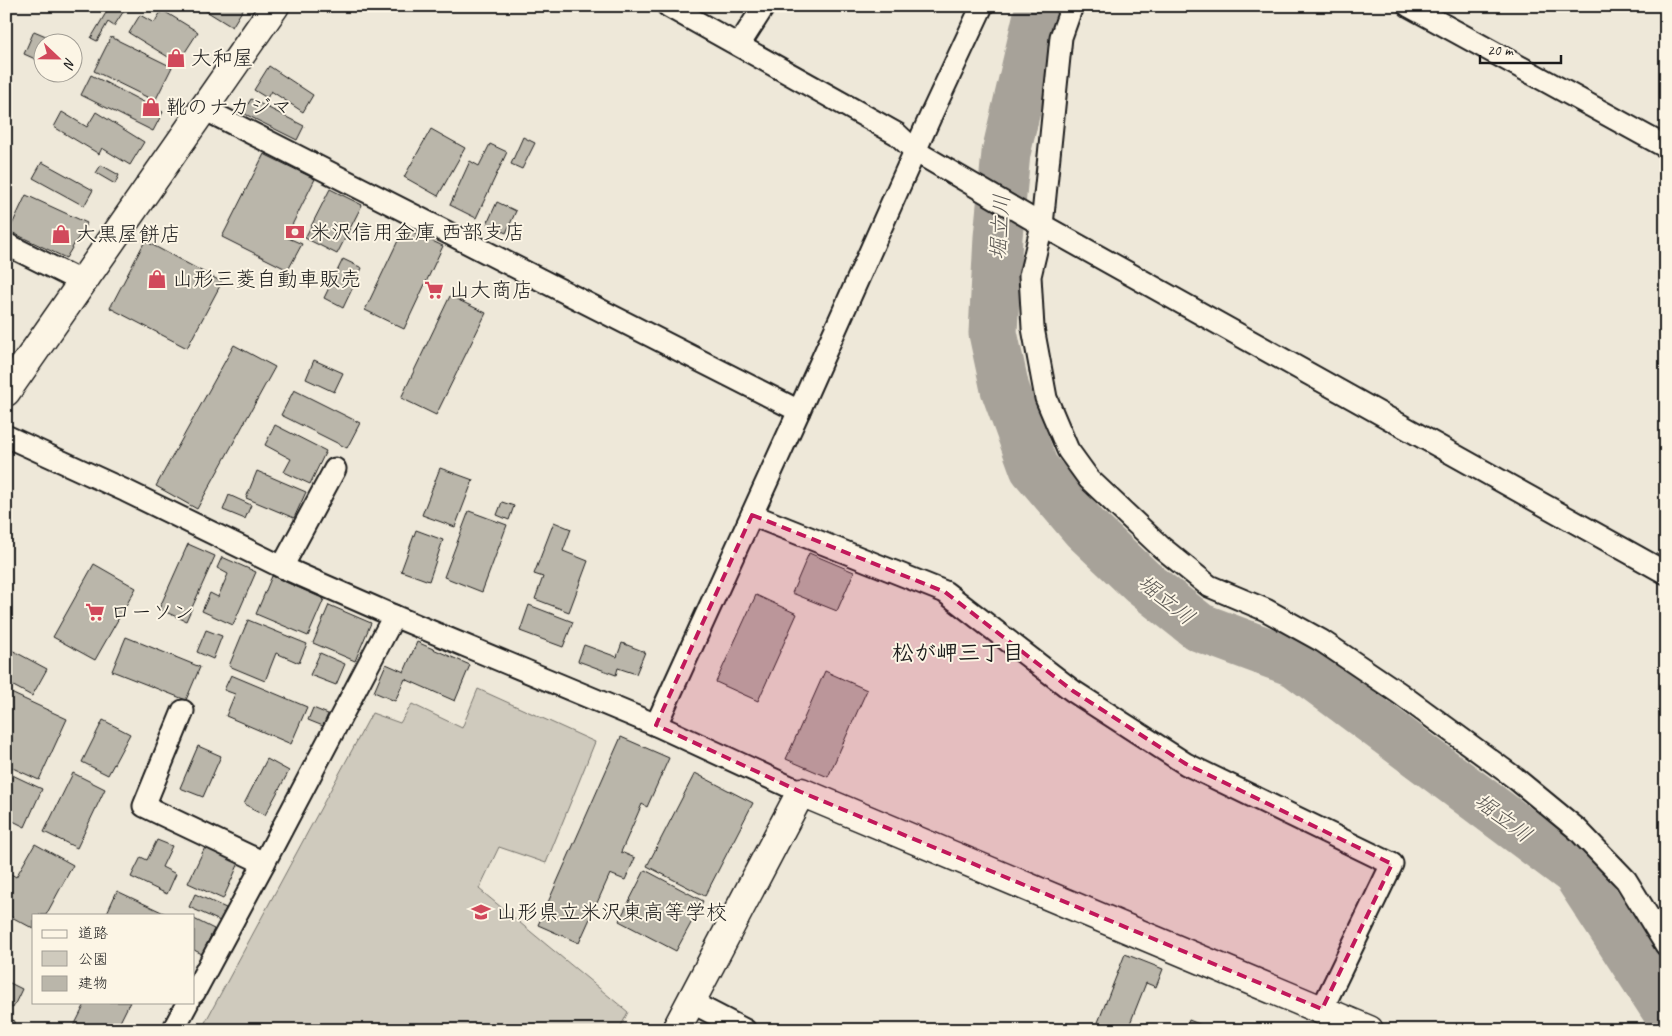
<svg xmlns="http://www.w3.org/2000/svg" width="1672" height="1036" font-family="Caveat,'Klee One',sans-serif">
	<rect width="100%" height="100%" fill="#eee8d9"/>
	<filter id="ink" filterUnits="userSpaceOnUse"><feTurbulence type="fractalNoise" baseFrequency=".02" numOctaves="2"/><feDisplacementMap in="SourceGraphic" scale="10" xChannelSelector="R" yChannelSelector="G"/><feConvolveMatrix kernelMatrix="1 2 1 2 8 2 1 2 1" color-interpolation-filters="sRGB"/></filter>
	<g filter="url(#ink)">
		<path fill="#cfcabd" stroke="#76736c" d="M478,689L595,742L546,863L499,847L479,889L628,1012L619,1030H201L372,713L400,723L412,704L462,728Z"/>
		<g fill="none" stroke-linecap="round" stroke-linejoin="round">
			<path stroke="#a7a299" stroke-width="49" d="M1040,6L1006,153L998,237L993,333L1005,389L1034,468L1085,528L1142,582L1199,627L1296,663L1576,872L1666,1010"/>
		</g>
		<g fill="#bab6aa" stroke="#1c1c1c">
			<path d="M110,6H127L114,26L108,22L97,41L91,38Z"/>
			<path d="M198,6H245L232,27Z"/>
			<path d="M162,10L198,32L178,63L129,33L140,15L154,23Z"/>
			<path d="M34,31L60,42H42V62L24,54Z"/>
			<path d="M111,37L172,67L155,101L94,71Z"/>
			<path d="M269,66L313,95L303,112L271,91L267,98L254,90Z"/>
			<path d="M91,75L163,112L153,131L81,95Z"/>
			<path d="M251,99L304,126L297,140L243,113Z"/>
			<path d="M62,112L87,127L96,112L144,142L130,165L102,148L99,154L54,127Z"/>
			<path d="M431,129L465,148L438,196L404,177Z"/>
			<path d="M523,137L535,143L522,169L511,164Z"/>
			<path d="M490,144L507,152L476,218L450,205L470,161L479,166Z"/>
			<path d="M264,154L315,179L286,237L302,244L288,270L222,237Z"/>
			<path d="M42,162L93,190L84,206L33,178Z"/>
			<path d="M101,165L119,175L115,184L96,173Z"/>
			<path d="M330,189L362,205L337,254L305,238Z"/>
			<path d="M26,195L87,223L66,258L9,231Z"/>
			<path d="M497,202L516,211L506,233L487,224Z"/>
			<path d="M404,228L443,246L404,329L365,310Z"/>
			<path d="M145,241L222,282L187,348L110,308Z"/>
			<path d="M343,259L362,268L343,308L324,298Z"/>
			<path d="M450,296L486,313L436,415L401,398Z"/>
			<path d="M234,345L275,367L197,509L156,486Z"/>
			<path d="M314,360L343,373L334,392L306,379Z"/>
			<path d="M294,390L360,423L347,448L281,415Z"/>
			<path d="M275,425L326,451L310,484L284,472L291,459L265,445Z"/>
			<path d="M440,468L473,480L455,527L422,515Z"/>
			<path d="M257,471L306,492L294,518L246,498Z"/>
			<path d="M229,495L251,505L245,519L223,510Z"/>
			<path d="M502,502L514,506L509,520L497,515Z"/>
			<path d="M469,511L507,525L482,592L444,577Z"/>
			<path d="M554,522L571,529L563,551L588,561L569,612L535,599L543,577L534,574Z"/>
			<path d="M416,530L443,540L429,581L401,571Z"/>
			<path d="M188,544L215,556L186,621L159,609Z"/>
			<path d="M809,553L854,572L837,611L792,593Z"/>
			<path d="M222,557L256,572L233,625L202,611L210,593L218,597L228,574L217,568Z"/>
			<path d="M94,564L136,588L95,660L53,637Z"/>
			<path d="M272,576L324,599L308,636L256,614Z"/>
			<path d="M756,595L797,614L758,701L716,682Z"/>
			<path d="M329,605L371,623L355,661L313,643Z"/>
			<path d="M529,605L573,622L563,647L520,631Z"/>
			<path d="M248,620L307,644L299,663L276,653L265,681L229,666Z"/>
			<path d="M206,630L222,636L213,659L197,652Z"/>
			<path d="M126,637L200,667L186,700L112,671Z"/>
			<path d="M417,642L470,665L455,701L405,679L395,701L374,692L386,664L404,672Z"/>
			<path d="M622,643L645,652L636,674L618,668L616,675L578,661L584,645L617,657Z"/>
			<path d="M6,647L47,669L32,696L6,682Z"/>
			<path d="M320,653L345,664L336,685L310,675Z"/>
			<path d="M825,671L867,690L828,777L786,759Z"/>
			<path d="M231,675L307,707L291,744L226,716L235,694L224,690Z"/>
			<path d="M11,693L67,719L39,780L6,765V703Z"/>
			<path d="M313,708L328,714L323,726L308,720Z"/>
			<path d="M103,720L130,734L108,775L82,762Z"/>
			<path d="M621,737L669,758L647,807L642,804L621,852L635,858L625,880L610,874L579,943L538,925Z"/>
			<path d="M198,746L221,756L203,797L180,788Z"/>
			<path d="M267,759L289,771L265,815L244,804Z"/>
			<path d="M6,772L42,789L25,827L13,821L6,837Z"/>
			<path d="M73,773L105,789L77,848L44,832Z"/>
			<path d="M695,773L753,803L705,896L647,866Z"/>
			<path d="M157,840L172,846L162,867L176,874L167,894L131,877L141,857L147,860Z"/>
			<path d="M208,841L242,856L223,899L188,883Z"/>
			<path d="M35,844L73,865L46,915H34V929L6,914V871L16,877Z"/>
			<path d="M645,870L703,901L676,951L619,921Z"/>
			<path d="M117,891L168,915H106Z"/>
			<path d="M195,894L226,908L220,921L189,907Z"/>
			<path d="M194,919L214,929L202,954L194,950Z"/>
			<path d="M1125,954L1163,969L1156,987L1146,983L1129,1026L1138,1030H1095Z"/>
			<path d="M6,981L22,989L13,1008L6,1005Z"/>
			<path d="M86,1002H130L116,1030H72Z"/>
			<path d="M6,1018L15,1021L11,1030H6Z"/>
			<path d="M1189,1020L1214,1030H1185Z"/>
		</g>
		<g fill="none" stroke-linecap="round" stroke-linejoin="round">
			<g stroke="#1c1c1c" stroke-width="25">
				<g id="street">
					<path d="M668,6L897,134L915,151L1042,225L1666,573"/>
					<path d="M1072,6L1061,37L1042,225L1030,276L1033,328L1046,398L1068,450L1089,479L1161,547L1209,586L1266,610L1322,641L1399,693L1515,778L1577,829L1626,880L1666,945"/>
					<path d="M1409,6L1666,147"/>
					<path d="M739,45L764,6"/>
					<path d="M204,109L799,411"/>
					<path d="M6,244L82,282"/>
					<path d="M6,436L126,491L282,567L394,616L656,725L801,792"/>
					<path d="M752,515L945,592L1073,691L1186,764L1392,864L1322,1009"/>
					<path d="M282,567L335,469"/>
					<path d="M183,711L144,806L264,863"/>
					<path d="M656,725L799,411L932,113L982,6"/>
					<path d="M194,993L264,863L394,616"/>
					<path d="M691,1002L745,1030"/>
					<path d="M173,1030L188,1002"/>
				</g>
			</g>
			<g stroke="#1c1c1c" stroke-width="31">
				<g id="secondary">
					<path d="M6,392L275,6"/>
					<path d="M676,1030L801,792L1369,1030"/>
				</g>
			</g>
			<use href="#street" stroke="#fcf5e5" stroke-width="21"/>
			<use href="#secondary" stroke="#fcf5e5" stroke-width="28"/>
		</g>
	</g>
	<path fill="#c2185b" fill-opacity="0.2" stroke="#c2185b" stroke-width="4" stroke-dasharray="10 6" stroke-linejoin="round" d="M752,515L945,592L1073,691L1186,764L1392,864L1322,1009L801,792L656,725Z"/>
	<defs>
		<g id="shop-bare" transform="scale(1.5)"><path d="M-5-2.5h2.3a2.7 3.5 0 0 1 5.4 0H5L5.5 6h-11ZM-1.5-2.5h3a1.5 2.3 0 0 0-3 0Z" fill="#d1495b" stroke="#fcf5e5" stroke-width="2.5" paint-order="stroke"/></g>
		<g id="bank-bare" transform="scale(1.5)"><path d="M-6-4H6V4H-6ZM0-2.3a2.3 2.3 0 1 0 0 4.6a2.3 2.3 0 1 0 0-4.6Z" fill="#d1495b" stroke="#fcf5e5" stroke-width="2.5" paint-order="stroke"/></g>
		<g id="supermarket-bare" transform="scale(1.5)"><path d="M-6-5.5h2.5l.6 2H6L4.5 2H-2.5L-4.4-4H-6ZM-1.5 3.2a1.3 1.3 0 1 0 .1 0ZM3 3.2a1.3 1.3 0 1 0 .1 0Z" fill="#d1495b" stroke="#fcf5e5" stroke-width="2.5" paint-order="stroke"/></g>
		<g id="school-bare" transform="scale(1.5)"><path d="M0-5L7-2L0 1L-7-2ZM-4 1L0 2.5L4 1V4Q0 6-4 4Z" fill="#d1495b" stroke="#fcf5e5" stroke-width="2.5" paint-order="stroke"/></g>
	</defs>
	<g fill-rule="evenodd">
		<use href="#shop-bare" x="176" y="58"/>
		<use href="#shop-bare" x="151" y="107"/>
		<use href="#bank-bare" x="295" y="232"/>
		<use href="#shop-bare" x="61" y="234"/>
		<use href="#shop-bare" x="157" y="279"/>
		<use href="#supermarket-bare" x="434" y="290"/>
		<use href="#supermarket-bare" x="95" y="612"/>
		<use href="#school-bare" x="481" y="912"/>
	</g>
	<g text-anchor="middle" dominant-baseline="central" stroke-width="4" stroke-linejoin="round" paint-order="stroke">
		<g font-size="21" fill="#1c1c1c" stroke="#fcf5e5" text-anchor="start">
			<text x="191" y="58">大和屋</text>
			<text x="166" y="107">靴のナカジマ</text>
			<text x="310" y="232">米沢信用金庫 西部支店</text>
			<text x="76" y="234">大黒屋餅店</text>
			<text x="172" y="279">山形三菱自動車販売</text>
			<text x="449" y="290">山大商店</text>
			<text x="110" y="612">ローソン</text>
			<text x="496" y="912">山形県立米沢東高等学校</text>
		</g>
		<g font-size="22" font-style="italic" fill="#5b5854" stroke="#fcf5e5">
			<text transform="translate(1000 227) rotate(-86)">堀立川</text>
			<text transform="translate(1166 600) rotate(39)">堀立川</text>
			<text transform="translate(1503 818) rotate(37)">堀立川</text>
		</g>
		<g font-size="22" font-weight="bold" fill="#1c1c1c" stroke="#fcf5e5">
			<text x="958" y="653">松が岬三丁目</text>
		</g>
	</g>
	<rect width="1672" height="1036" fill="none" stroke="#fcf5e5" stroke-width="25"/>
	<rect x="12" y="12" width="1647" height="1011" fill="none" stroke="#1c1c1c" stroke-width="2" filter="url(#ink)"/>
	<rect x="32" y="914" width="162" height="90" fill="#fcf5e5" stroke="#a29e95"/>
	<rect x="42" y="930" width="25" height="8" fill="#fcf5e5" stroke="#a29e95"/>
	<text x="78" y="938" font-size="15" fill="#1c1c1c">道路</text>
	<rect x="42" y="951" width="25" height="15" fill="#cfcabd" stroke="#a29e95"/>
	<text x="78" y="964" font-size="15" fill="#1c1c1c">公園</text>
	<rect x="42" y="976" width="25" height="15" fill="#bab6aa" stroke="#a29e95"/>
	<text x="78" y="988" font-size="15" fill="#1c1c1c">建物</text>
	<g transform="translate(58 58) rotate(112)"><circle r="24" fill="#fcf5e5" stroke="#a29e95"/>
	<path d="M0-4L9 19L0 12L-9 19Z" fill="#d1495b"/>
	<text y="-8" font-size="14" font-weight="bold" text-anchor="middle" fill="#1c1c1c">N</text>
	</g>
	<path d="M1480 55v8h81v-8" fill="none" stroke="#1c1c1c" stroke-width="2.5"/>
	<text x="1487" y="55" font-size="15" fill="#1c1c1c" stroke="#fcf5e5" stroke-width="4" paint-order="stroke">20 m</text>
</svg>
